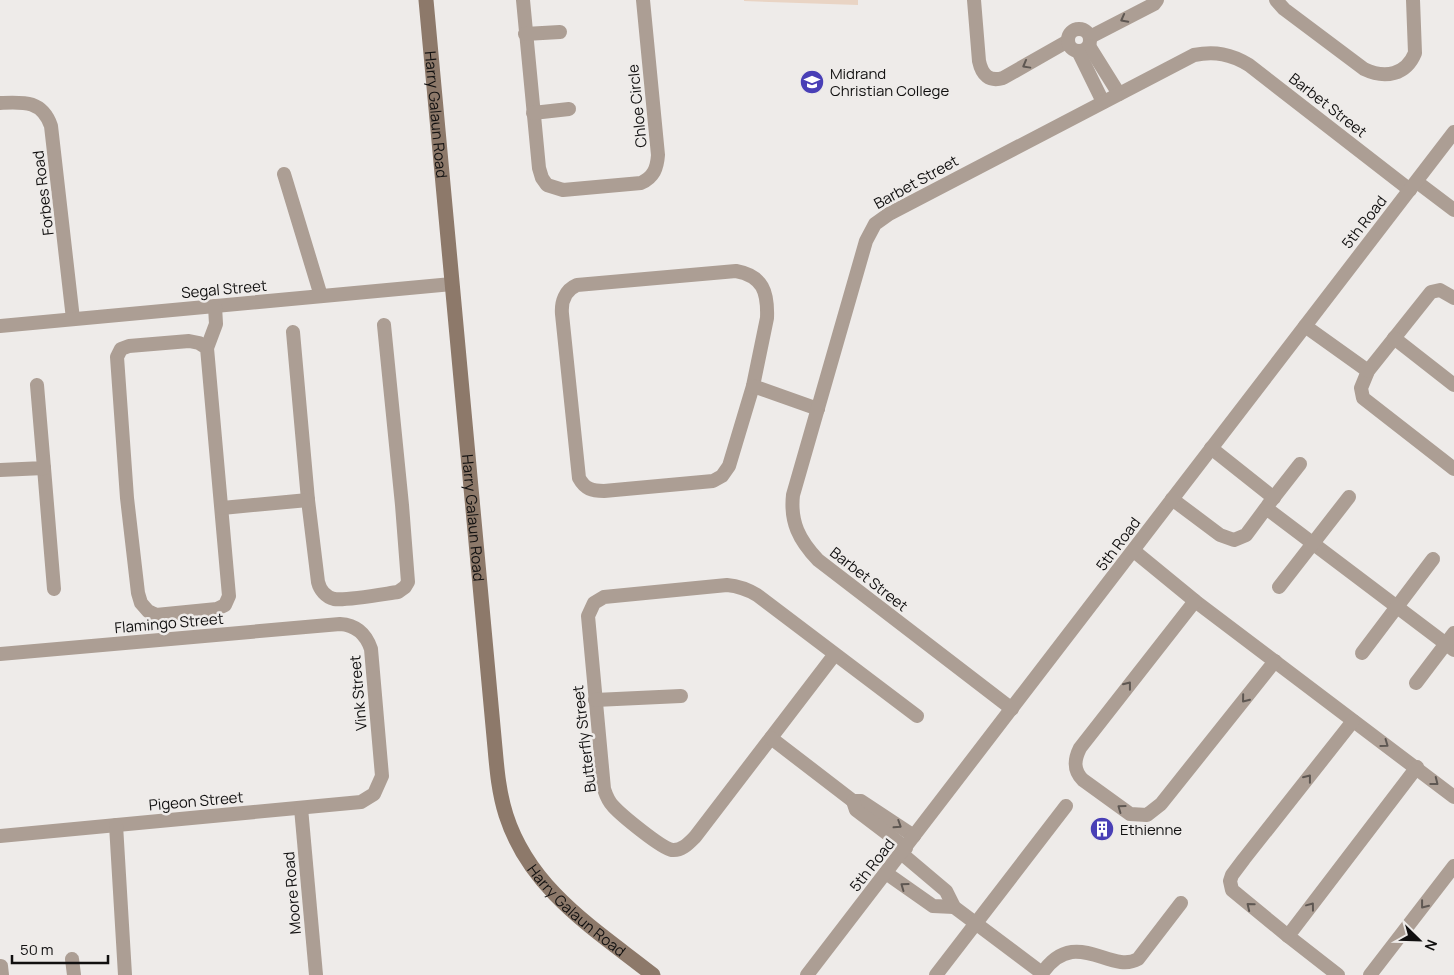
<svg xmlns="http://www.w3.org/2000/svg" width="1454" height="975" font-family="Manrope,sans-serif">
	<rect width="100%" height="100%" fill="#eeebe9"/>
	<path fill="#e9d4c4" d="M744,0H858V5L744,1Z"/>
	<g fill="none" stroke-linecap="round" stroke-linejoin="round">
		<g stroke="#ac9e94" stroke-width="14">
			<path d="M523,0L539,168L542,178L547,185L563,190L641,183C654,177 657,168 658,155L643,0"/>
			<path d="M974,0L979,61C982,75 989,82 1003,78L1068,41"/>
			<path d="M1276,0L1284,9L1364,69C1385,79 1406,75 1415,53L1413,0"/>
			<circle cx="1079" cy="40" r="11"/>
			<path d="M525,34L560,32"/>
			<path d="M1090,37L1154,4L1157,0"/>
			<path d="M1089,46L1119,94"/>
			<path d="M1078,51L1103,102"/>
			<path d="M0,103C23,102 42,100 51,126L73,319"/>
			<path d="M533,113L569,109"/>
			<path d="M284,174L321,296"/>
			<path d="M1417,182L1454,210"/>
			<path d="M736,271C763,276 768,292 767,318L753,386L729,466L722,476L713,481L604,491C592,491 585,489 579,478L562,314C561,302 565,290 577,285Z"/>
			<path d="M1454,298L1440,290L1431,292L1368,371L1361,388L1363,398L1454,469"/>
			<path d="M0,326L452,284"/>
			<path d="M1305,326L1368,371"/>
			<path d="M293,332L308,500L318,582C320,590 326,597 334,599C346,601 384,594 398,592L405,587L408,582L402,505L384,325"/>
			<path d="M1394,338L1454,385"/>
			<path d="M207,348L199,343L189,341L129,346L121,349L117,357L127,498L138,593L141,603L148,611L156,615L217,609L225,605L229,596L207,348L216,324L215,306"/>
			<path d="M753,386L818,409"/>
			<path d="M1211,448L1274,498"/>
			<path d="M44,468L54,589"/>
			<path d="M0,470L44,468L37,385"/>
			<path d="M1172,499L1220,535L1234,540L1246,535L1266,508L1454,650"/>
			<path d="M1268,505L1300,464"/>
			<path d="M222,508L308,500"/>
			<path d="M1134,551L1195,601L1454,797"/>
			<path d="M1279,587L1349,497"/>
			<path d="M1195,601L1080,748C1074,760 1073,770 1083,780L1130,814L1147,815L1161,804L1275,661"/>
			<path d="M1362,653L1433,559"/>
			<path d="M0,654L340,624C356,625 366,634 371,649L382,776L374,794L361,802L0,836"/>
			<path d="M835,654L695,837C689,843 682,851 672,850C661,848 621,815 613,806C608,801 606,795 604,789L588,616L594,603L604,597L727,585C738,586 747,589 757,595L917,716"/>
			<path d="M1416,683L1454,633"/>
			<path d="M595,700L681,696"/>
			<path d="M1012,709L818,560C799,540 790,522 793,495L866,241L875,224L889,214L1194,55C1215,51 1231,54 1249,65L1410,190"/>
			<path d="M771,738L853,801H861L914,836"/>
			<path d="M853,801L856,810L906,848"/>
			<path d="M301,808L316,975"/>
			<path d="M116,825L125,975"/>
			<path d="M901,853L946,891L954,907L1042,973"/>
			<path d="M886,873L933,906L954,907"/>
			<path d="M1288,936L1232,890L1230,881L1232,875L1244,859L1353,721"/>
			<path d="M72,959L74,975"/>
			<path d="M1,966L2,975"/>
			<path d="M807,975L1454,132"/>
			<path d="M936,975L1066,806"/>
			<path d="M1041,975C1074,924 1110,975 1138,959L1181,903"/>
			<path d="M1338,975L1288,936L1417,767"/>
			<path d="M1370,975L1454,866"/>
		</g>
		<path stroke="#8d796a" stroke-width="15" id="s1" d="M426,0L495,748C497,771 499,793 506,815C530,890 595,929 653,975"/>
	</g>
	<defs><path id="oneway-chevron" d="M-2-3.5L2.5 0L-2 3.5" fill="none" stroke-width="1.6" stroke-linecap="round" stroke-linejoin="round" transform="scale(1.25)"/></defs>
	<g stroke="#5e5752">
		<use href="#oneway-chevron" transform="translate(1124 19) rotate(152)"/>
		<use href="#oneway-chevron" transform="translate(1026 65) rotate(151)"/>
		<use href="#oneway-chevron" transform="translate(1128 685) rotate(-52)"/>
		<use href="#oneway-chevron" transform="translate(1245 699) rotate(129)"/>
		<use href="#oneway-chevron" transform="translate(1385 744) rotate(36)"/>
		<use href="#oneway-chevron" transform="translate(1308 778) rotate(-52)"/>
		<use href="#oneway-chevron" transform="translate(1435 782) rotate(38)"/>
		<use href="#oneway-chevron" transform="translate(1121 808) rotate(-144)"/>
		<use href="#oneway-chevron" transform="translate(898 825) rotate(33)"/>
		<use href="#oneway-chevron" transform="translate(904 886) rotate(-144)"/>
		<use href="#oneway-chevron" transform="translate(1424 905) rotate(128)"/>
		<use href="#oneway-chevron" transform="translate(1250 906) rotate(-141)"/>
		<use href="#oneway-chevron" transform="translate(1311 906) rotate(-53)"/>
	</g>
	<defs>
		<g id="school-disc" transform="scale(1.25)"><circle r="9.5" fill="#493fb6" stroke="#eeebe9"/><path d="M0-5L7-2L0 1L-7-2ZM-4 1L0 2.5L4 1V4Q0 6-4 4Z" fill="#fff"/></g>
		<g id="building-disc" transform="scale(1.25)"><circle r="9.5" fill="#493fb6" stroke="#eeebe9"/><path d="M-4-6H4V6H1V3H-1V6H-4ZM-2.5-4.3h1.7v1.8h-1.7ZM.8-4.3h1.7v1.8H.8ZM-2.5-1h1.7V.8h-1.7ZM.8-1h1.7V.8H.8Z" fill="#fff"/></g>
	</defs>
	<g fill-rule="evenodd">
		<use href="#school-disc" x="812" y="82"/>
		<use href="#building-disc" x="1102" y="829"/>
	</g>
	<g text-anchor="middle" dominant-baseline="central" stroke-width="5" stroke-linejoin="round" paint-order="stroke">
		<g font-size="15" fill="#111010" stroke="#eeebe9" text-anchor="start">
			<text x="830" y="73">Midrand<tspan x="830" dy="17">Christian College</tspan></text>
			<text x="1120" y="829">Ethienne</text>
		</g>
		<g font-size="15" fill="#111010" stroke="#eeebe9">
			<text transform="translate(1328 105) rotate(38)">Barbet Street</text>
			<text transform="translate(637 106) rotate(-96)">Chloe Circle</text>
			<text stroke="none"><textPath href="#s1" startOffset="115">Harry Galaun Road</textPath></text>
			<text transform="translate(916 182) rotate(-29)">Barbet Street</text>
			<text transform="translate(43 193) rotate(-97)">Forbes Road</text>
			<text transform="translate(1364 222) rotate(-52)">5th Road</text>
			<text transform="translate(224 289) rotate(-5)">Segal Street</text>
			<text stroke="none"><textPath href="#s1" startOffset="520">Harry Galaun Road</textPath></text>
			<text transform="translate(1118 544) rotate(-53)">5th Road</text>
			<text transform="translate(869 579) rotate(38)">Barbet Street</text>
			<text transform="translate(169 623) rotate(-5)">Flamingo Street</text>
			<text transform="translate(358 693) rotate(-95)">Vink Street</text>
			<text transform="translate(584 739) rotate(-97)">Butterfly Street</text>
			<text transform="translate(196 801) rotate(-5)">Pigeon Street</text>
			<text transform="translate(872 865) rotate(-52)">5th Road</text>
			<text transform="translate(292 893) rotate(-95)">Moore Road</text>
			<text stroke="none"><textPath href="#s1" startOffset="940">Harry Galaun Road</textPath></text>
		</g>
	</g>
	<g transform="translate(1419 940) rotate(113)" stroke="#eeebe9" stroke-width="4" paint-order="stroke">
	<path d="M0-4L9 19L0 12L-9 19Z" fill="#111010"/>
	<text y="-8" font-size="14" font-weight="bold" text-anchor="middle" fill="#111010">N</text>
	</g>
	<path d="M12 955v8h96v-8" fill="none" stroke="#111010" stroke-width="2.5"/>
	<text x="20" y="955" font-size="15" fill="#111010" stroke="#eeebe9" stroke-width="4" paint-order="stroke">50 m</text>
</svg>
